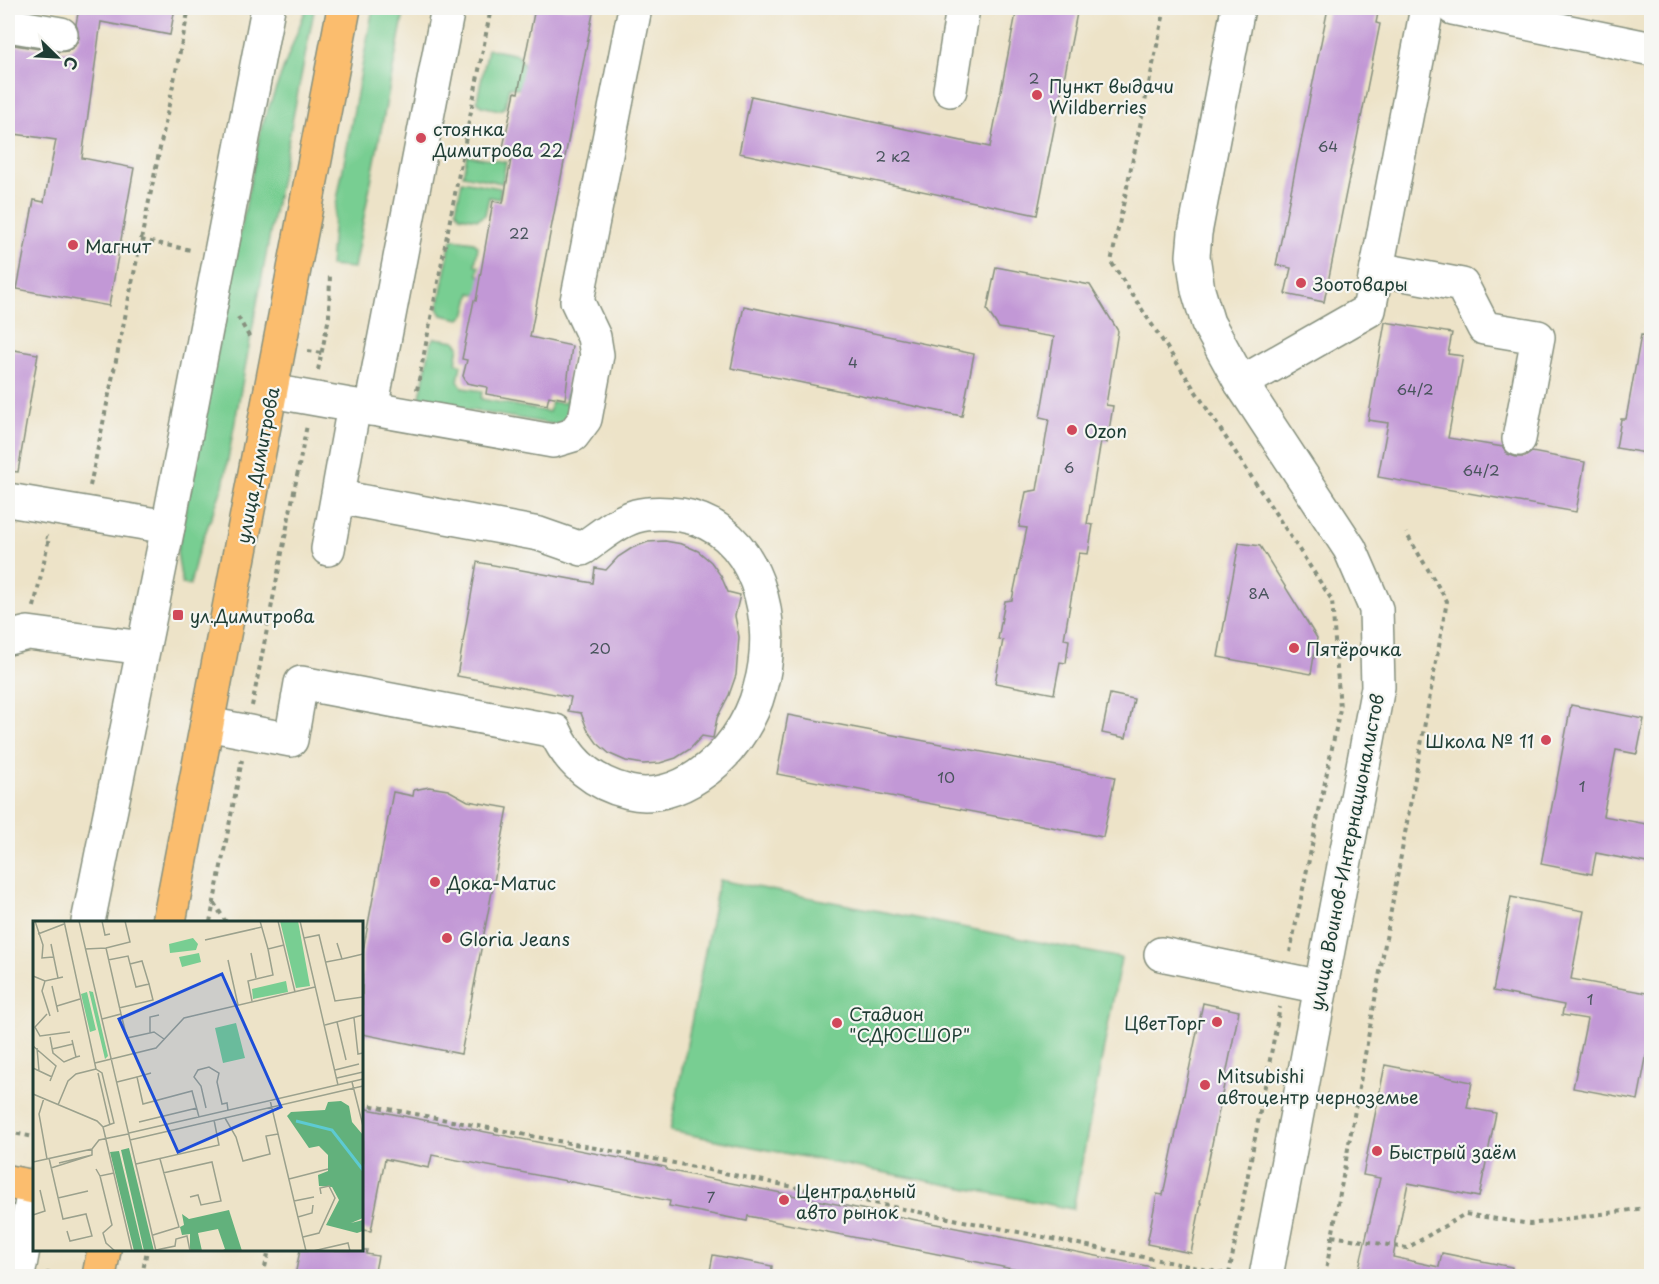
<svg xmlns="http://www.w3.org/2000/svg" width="1659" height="1284" font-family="'Playpen Sans',sans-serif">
	<rect width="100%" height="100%" fill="#f6f6f2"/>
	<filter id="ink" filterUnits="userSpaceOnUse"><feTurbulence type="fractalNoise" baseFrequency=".0167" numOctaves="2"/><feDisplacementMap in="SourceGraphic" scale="12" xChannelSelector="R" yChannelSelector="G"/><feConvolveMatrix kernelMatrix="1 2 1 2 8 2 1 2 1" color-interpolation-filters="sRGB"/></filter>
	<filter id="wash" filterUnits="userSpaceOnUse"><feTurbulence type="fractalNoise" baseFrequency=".008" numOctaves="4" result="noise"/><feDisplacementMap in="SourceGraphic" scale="24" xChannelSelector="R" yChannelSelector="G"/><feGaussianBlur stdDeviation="1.35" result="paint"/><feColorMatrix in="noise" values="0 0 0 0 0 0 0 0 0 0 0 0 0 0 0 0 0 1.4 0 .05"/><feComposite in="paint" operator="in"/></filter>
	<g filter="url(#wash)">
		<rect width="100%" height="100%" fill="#ede3c8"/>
		<g fill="#78ce92" stroke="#4c8663" stroke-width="1.5">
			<path d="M373,8H405L354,268L330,266L334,216Z"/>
			<path d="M306,9L314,11L272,223L223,486L197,555L190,585L182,584L177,552L261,128Z"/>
			<path d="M488,49L518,55L525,67L521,89L509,87L505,107L500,110L481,106L477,100Z"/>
			<path d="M467,155L506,162L502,183L463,175Z"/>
			<path d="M462,181L501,188L499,199L489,197L485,215L478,219L460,216L456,210Z"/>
			<path d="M453,239L474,242L478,247L475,265L479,266L478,275L483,277L481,295L471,293L466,313L460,319L442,315L438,308L450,245Z"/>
			<path d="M435,338L455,341L459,346L456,363L461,365L458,381L463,388L482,391L481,399L549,412L552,402L565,403L577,349L584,354L574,409L564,426L426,403L420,397L431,342Z"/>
			<path d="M719,880L1121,958L1073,1209L670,1131Z"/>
		</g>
		<g id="blocks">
			<g fill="#c298d6">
				<path d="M79,8H175L170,35L101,22L82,158L134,168L109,306L17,289L34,200L44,202L56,140L8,133V44L58,52L68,51L75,46L79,38L76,24Z"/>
				<path d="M535,8H594L530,337L572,346L565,399L549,396L547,405L486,394L487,387L467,383L463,376L467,360L462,359L474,300L476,301L493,201L503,203L512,154L502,152L515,92L518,93Z"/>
				<path d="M1017,8H1078L1037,215L739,153L751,96L990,147Z"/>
				<path d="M1328,8H1379L1376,23L1380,24L1324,302L1285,294L1291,268L1276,265Z"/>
				<path d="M996,267L1090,285L1118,331L1106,405L1113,406L1107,443L1101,441L1087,524L1093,525L1088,554L1079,553L1064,639L1069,640L1066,663L1060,662L1054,694L995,683L1003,640L998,639L1005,601L1012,600L1027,528L1019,527L1026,492L1037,490L1049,419L1040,417L1054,337L999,328L987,310Z"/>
				<path d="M744,306L974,354L962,416L731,368Z"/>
				<path d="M1385,322L1452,333L1448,354L1463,356L1448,438L1503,447L1507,454L1516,457H1525L1532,452L1585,462L1576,512L1378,477L1388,423L1368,420Z"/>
				<path d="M1641,335L1652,336V454L1616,448L1621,419H1626Z"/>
				<path d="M8,349L38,354L18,472L8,471Z"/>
				<path d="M665,541L682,544L698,551L711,562L721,576L728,592L740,595L735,616L739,637L736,675L729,695L717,718L713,738L702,736L690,749L676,758L660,763L643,764L626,761L610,754L597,743L587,729L581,713L568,711L571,697L457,676L477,562L593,583L595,568L606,570L618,557L632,548L648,542Z"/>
				<path d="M1239,543L1260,546L1317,638L1311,674L1218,657Z"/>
				<path d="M1110,694L1134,699L1126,738L1102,733Z"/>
				<path d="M1571,705L1644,719L1637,754L1616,750L1603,816L1652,825V864L1596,853L1592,874L1541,864Z"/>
				<path d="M788,715L1115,777L1103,837L777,774Z"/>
				<path d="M429,787L448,790L468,801L508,808L461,1054L362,1034V956L393,792L413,796L414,790Z"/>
				<path d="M1511,897L1584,911L1571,979L1652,994V1027L1638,1100L1573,1088L1587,1019L1562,1015L1564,1005L1493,991Z"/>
				<path d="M1203,1003L1239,1011L1200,1203H1201L1191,1253L1147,1244L1157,1194L1163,1195Z"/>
				<path d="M1385,1065L1472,1082L1467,1108L1496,1113L1479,1197L1408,1183L1393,1257L1439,1267L1442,1253L1512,1267L1511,1276H1357L1380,1178L1363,1175Z"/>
				<path d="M362,1108L666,1167V1170L1152,1267L1151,1276H1048L748,1216L747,1221L669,1206L670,1201L432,1155L429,1168L385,1159L371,1231L362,1230Z"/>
				<path d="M300,1250H367L366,1254L378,1256L374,1276H295Z"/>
				<path d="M713,1255L772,1266L771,1276H709Z"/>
			</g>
		</g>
	</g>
	<g filter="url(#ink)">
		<use href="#blocks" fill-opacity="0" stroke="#86907e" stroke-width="1.5"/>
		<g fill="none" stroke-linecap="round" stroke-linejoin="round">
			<g stroke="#86907e" stroke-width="36">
				<g id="minor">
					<path d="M1238,8L1195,233L1193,256L1198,290L1208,323L1241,383L1350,549L1376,609L1378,687L1266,1276"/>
					<path d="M1453,8L1652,49"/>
					<path d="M8,25L61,34"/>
					<path d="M950,90L963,8"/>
					<path d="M1377,269L1462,285L1484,328L1538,337L1519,439"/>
					<path d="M1241,383L1369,310L1427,8"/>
					<path d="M271,391L553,441L573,435L585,419L597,355L594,337L577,301L635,8"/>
					<path d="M371,409L448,8"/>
					<path d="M8,500L168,527"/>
					<path d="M328,549L354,406"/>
					<path d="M8,638L28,633L143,648"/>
					<path d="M207,724L291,740L301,683L555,731C569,763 595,784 629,792C653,798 679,789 698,776C728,756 751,723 760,688C779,623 759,528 681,515C666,513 651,512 636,516C616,522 598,538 582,549L539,534L338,497"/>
					<path d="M88,922L168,527L268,8"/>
					<path d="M1161,954L1321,987"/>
					<path d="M18,1276L34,1190"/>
				</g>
			</g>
			<g stroke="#86907e" stroke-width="36">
				<g id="major">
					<path d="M169,922L344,8"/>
					<path d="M8,1182L34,1187"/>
					<path d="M99,1276L104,1250"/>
				</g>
			</g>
			<g stroke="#86907e" stroke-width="4" stroke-dasharray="4.5 4.5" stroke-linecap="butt">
				<path d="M1165,8L1111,262L1332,600L1340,709L1290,952"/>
				<path d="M141,240L191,250L193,252"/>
				<path d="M238,317L251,340"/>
				<path d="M308,351L322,353"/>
				<path d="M318,370L329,317L330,273"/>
				<path d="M417,390L491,8"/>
				<path d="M90,486L189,8"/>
				<path d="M34,607L49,538L46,537"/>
				<path d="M252,706L307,425"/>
				<path d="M214,903L226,922"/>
				<path d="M210,922L242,760"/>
				<path d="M362,1104L659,1160L1238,1276"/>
				<path d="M8,1132L34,1137"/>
				<path d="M1332,1236L1407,1248L1465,1214L1530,1224L1652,1207"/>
				<path d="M46,1273L62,1276"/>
				<path d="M1229,1274L1280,1007"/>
				<path d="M142,1276L147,1250"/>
				<path d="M263,1276L269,1250"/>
				<path d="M1325,1276L1447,601L1406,533"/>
			</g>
			<use href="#minor" stroke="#fff" stroke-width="33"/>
			<use href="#major" stroke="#fbbd6e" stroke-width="33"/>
		</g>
	</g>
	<g fill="#d1495b" stroke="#f6f6f2" stroke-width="2">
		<circle cx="1037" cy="95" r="6"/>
		<circle cx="421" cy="138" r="6"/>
		<circle cx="73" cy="245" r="6"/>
		<circle cx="1301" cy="283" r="6"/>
		<circle cx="1072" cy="430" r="6"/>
		<rect x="172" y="609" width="12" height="12" rx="3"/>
		<circle cx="1294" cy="648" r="6"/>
		<circle cx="1546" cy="740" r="6"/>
		<circle cx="435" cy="882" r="6"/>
		<circle cx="447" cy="938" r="6"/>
		<circle cx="1217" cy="1022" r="6"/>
		<circle cx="837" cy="1023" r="6"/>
		<circle cx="1205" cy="1085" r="6"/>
		<circle cx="1377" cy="1151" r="6"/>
		<circle cx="784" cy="1200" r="6"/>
	</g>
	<g text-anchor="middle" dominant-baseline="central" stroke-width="4.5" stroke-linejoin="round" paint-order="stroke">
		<g font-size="15" fill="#48545c">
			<text x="1034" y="77">2</text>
			<text x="1328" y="145">64</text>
			<text x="893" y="155">2 к2</text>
			<text x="519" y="232">22</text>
			<text x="853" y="361">4</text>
			<text x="1415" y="388">64/2</text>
			<text x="1069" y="466">6</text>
			<text x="1481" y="469">64/2</text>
			<text x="1259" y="592">8А</text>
			<text x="600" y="647">20</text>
			<text x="946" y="776">10</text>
			<text x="1582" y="785">1</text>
			<text x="1590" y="998">1</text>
			<text x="711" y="1196">7</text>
		</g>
		<g font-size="18" fill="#1f3d34" stroke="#f6f6f2" text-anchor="start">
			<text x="1049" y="85">Пункт выдачи<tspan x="1049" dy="21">Wildberries</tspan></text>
			<text x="433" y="128">стоянка<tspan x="433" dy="21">Димитрова 22</tspan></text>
			<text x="85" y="245">Магнит</text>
			<text x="1313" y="283">Зоотовары</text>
			<text x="1084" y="430">Ozon</text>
			<text x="190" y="615">ул.Димитрова</text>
			<text x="1306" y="648">Пятёрочка</text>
			<text x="1534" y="740" text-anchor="end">Школа № 11</text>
			<text x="447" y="882">Дока-Матис</text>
			<text x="459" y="938">Gloria Jeans</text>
			<text x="849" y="1013">Стадион<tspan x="849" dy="21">"СДЮСШОР"</tspan></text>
			<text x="1205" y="1022" text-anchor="end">ЦветТорг</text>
			<text x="1217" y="1075">Mitsubishi<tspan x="1217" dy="21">автоцентр черноземье</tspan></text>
			<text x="1389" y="1151">Быстрый заём</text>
			<text x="796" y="1190">Центральный<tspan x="796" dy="21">авто рынок</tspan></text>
		</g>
		<g font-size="18" fill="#1f3d34" stroke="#f6f6f2">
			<text transform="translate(257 465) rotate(-79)">улица Димитрова</text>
			<text transform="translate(1346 852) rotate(-79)">улица Воинов-Интернационалистов</text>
		</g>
	</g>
	<g transform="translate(33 921)">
		<rect width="330" height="330" fill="#ede3c8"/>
		<path d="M247,0H265L277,65L263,67ZM160,17L165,23L163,29L137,32L136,23ZM166,32L168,41L149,46L146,36ZM253,60L255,71L220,78L219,68ZM56,70L60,71L75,135L72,138ZM54,71L63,109L57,111L48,73ZM203,102L212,137L190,142L182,107Z" fill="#78ce92"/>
		<path d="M308,180L316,185L319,201L330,214V297L318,302L330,299V310L324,312L293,304L306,279L299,266L286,265L285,254L295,250V234L286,225L276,227L254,195L258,191L292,189L295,181ZM96,227L121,330H111L88,229ZM86,230L110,330H101L77,231ZM196,289L209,330H188L192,328L185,308L165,312L169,330H157V313L149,314L147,306L151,304L149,293L156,298Z" fill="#62b17c"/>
		<path fill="none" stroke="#5dcad2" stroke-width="3" d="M263,200L299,209L330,249"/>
		<path fill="none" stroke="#9ba18d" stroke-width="1.5" d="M2,0L10,24L9,37L20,36M31,0L63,148L69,152L81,202L70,206M46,0L123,330M69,0L72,14L77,13M227,0L235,28M245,0L262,71M267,0L305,164M5,13L31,3M271,17L286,14L302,80L330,76M172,19L229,6M18,23L25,57M73,27L97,21L92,0M52,28L73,27L88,93M218,32L223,57M309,38L330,33M75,39L95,35L103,66L116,63L120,79L86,87M195,39L205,84M293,41L309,38L304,22M97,43L109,40L116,63M0,55L12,60L30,56M12,60L9,70L17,95M19,65L25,91M219,80L215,60L240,54L235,28L251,24M24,85L47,78M14,93L2,106L7,115L37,111M321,97L325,133L330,132M69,98L88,93L94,117L121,111L131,118M304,101L313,139M292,104L330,94M117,112V96L126,94M17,116L20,132L31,141L43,136M39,119L43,136L47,135M0,125L23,145L17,160M4,127L6,150M19,128L40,123M62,142L123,127L151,97L282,66M0,147L19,156M302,149L326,143M65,152L77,204M118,152L104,156L110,183L159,170L166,196M304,157L330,151M84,161L104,156M319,161L330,205M0,173L64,200L70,206L99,330M11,177L6,193L14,238M237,179L273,330M25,184L35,160L43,153L63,148M173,187L168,165L161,156L165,149L176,146L186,152L184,161L189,183L194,182L195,189M192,197L203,216L210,240L237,233L233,215L245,213M106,201L164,187M96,212L330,158M97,219L330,165M16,237L30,298L53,293L59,315L37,320L34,310M0,241L59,228L66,219L95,213M26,242L59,234V228M103,243L186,224L181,199M18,247L59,234M63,248L67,255L81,252M130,252L179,241L188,280L168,284L165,274L157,276M67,255L79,304L70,312L73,322L82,330M256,258L295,248M25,277L55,270M261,280L281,276M0,294L12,290L7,269M265,296L279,292L280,284M120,314L146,306L127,238M270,316L286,312L302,277L296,265L287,267L288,273M123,329L142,325L143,318L154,315L157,330M280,330L315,322L317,330"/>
		<path fill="#1d4ed8" fill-opacity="0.15" stroke="#1d4ed8" stroke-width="3" d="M189,53L248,186L145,231L86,98Z"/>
		<rect width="330" height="330" fill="none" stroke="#1f3d34" stroke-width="3"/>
	</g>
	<rect width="1659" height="1284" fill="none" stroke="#f6f6f2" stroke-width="30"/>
	<g transform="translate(57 57) rotate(114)" stroke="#f6f6f2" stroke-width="4.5" paint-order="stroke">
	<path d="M0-4.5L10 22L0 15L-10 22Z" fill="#1f3d34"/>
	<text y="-9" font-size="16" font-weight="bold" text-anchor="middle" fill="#1f3d34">С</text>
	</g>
</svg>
